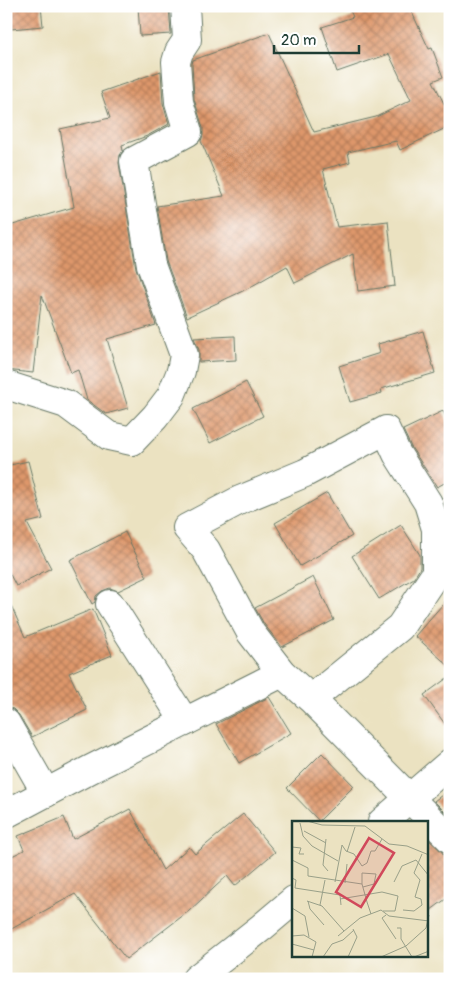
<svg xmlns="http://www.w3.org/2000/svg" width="456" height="985" font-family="Pangolin,sans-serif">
	<defs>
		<pattern id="building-cross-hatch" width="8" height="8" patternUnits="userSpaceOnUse" patternTransform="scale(1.25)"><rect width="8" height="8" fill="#de976b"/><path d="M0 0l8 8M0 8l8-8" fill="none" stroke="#b37c59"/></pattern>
	</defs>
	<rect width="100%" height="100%" fill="#fff"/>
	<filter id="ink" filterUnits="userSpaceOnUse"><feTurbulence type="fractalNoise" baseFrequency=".02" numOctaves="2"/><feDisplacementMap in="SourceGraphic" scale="10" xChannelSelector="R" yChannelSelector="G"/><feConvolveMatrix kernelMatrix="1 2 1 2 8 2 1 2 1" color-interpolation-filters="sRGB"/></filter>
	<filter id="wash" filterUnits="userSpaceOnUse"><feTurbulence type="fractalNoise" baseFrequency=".0096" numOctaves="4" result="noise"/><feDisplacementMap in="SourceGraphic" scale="20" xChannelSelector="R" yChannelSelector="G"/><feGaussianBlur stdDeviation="1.12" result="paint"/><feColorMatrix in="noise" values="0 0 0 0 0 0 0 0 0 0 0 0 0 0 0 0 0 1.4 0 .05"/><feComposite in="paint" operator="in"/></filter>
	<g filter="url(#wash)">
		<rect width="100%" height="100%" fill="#ebe2c1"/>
		<g id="blocks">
			<g fill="url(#building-cross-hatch)">
				<path d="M9,6H41L43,26L11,29Z"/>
				<path d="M138,6H169L171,34L140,36Z"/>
				<path d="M348,6H409L429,49L432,48L443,77L433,81L450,116V126L400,150L396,141L348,152L350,162L323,169L337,227L388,221L395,286L358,291L353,254L295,283L287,266L245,290L187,317L166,261L157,206L224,196L201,141L203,135V128L194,99L192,64L193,60L269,33L314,132L376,117L411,100L389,54L337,72L322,27L353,17Z"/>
				<path d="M161,71L163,103L169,124L147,136L122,145L123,151L120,155L119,163L136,268L156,325L107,339L128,408L106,414L87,400L78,370L71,373L42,295L33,373L6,370V227L74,207L60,129L110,118L101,92Z"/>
				<path d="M423,331L435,373L381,389L382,393L350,402L339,366L380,353L378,344Z"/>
				<path d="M235,336L236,360L199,362V350L194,338Z"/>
				<path d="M246,382L263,416L210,443L193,409Z"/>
				<path d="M443,411L450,425V480L437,487L411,447L403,430Z"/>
				<path d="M28,461L43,519L27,523L51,568L16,586L6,567V466Z"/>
				<path d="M327,493L352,536L300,566L275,523Z"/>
				<path d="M401,525L420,555V568L414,578L379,599L352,556Z"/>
				<path d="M125,532L147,577L118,591L110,588L102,591L96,596L95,602L92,604L70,560Z"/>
				<path d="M313,577L334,620L282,647L264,624L255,608Z"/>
				<path d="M6,594L25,637L93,609L112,655L69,673L87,710L32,737L19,715L13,709L6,707Z"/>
				<path d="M450,596V667L415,636Z"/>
				<path d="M450,676V731L424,695Z"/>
				<path d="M269,697L291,733L239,763L216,724Z"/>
				<path d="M322,753L354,786L319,821L287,788Z"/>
				<path d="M450,789V817L434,801Z"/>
				<path d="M130,809L163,870L189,847L195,854L243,814L275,852L235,886L227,876L189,911L126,959L75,894L6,932V859L24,850L18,836L64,817L73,839Z"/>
				<path d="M427,838L441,851L450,863V896L427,913Z"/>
			</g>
		</g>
	</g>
	<g filter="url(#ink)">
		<use href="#blocks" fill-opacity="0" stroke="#667765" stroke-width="1"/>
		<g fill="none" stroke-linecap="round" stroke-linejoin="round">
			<g stroke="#667765" stroke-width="30">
				<g id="street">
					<path d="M6,385L66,404L109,436L132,441L155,417L171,396L181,371L184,355L151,265L134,161L188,132L179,102L176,62L179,52L187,40L185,6"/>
					<path d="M110,604L185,722"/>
					<path d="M311,699L400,627L436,573V529L428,503L397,454L386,430L305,473L240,500L187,528L206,550L251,633L282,673L311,699L450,839"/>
					<path d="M6,723L46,793"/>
					<path d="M6,814L91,769L282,673"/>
					<path d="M382,822L450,763"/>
					<path d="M196,979L262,927L294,900"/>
				</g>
			</g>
			<use href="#street" stroke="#fff" stroke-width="28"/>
		</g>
	</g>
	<g transform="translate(292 821)">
		<rect width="136" height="136" fill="#ebe2c1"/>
		<path fill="none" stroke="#99a089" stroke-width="1" d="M15,0L30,4L73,5L97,23L115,25L137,34M8,2L11,15L20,25L46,40M12,10L34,22M0,18V26L9,27L7,33H12M34,18L31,44L36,50M55,31L63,6M0,39L16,47V55L70,63M0,57L4,59L3,67L48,74L49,84M43,61L50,24L54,30L62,33L70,45L75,42L79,30H83L90,18M102,61L110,45L124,39L137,55M53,62L55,43M71,66L82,63L84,53L70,52V63L75,81L79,93M48,78L90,71L106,75L103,90H91M15,80L30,85L52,110M16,80L18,88L32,104M28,84L33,59M0,87L13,95L17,116M111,89L122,90L130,84L129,78L123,76L128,59L122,52L130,33M94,94L90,97L104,118M105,107H109V118L120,136M0,115L12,114L24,121L20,136M46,115L68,97L89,89L97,95L137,100M0,123L22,129M31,136L40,123L51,119L62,109M56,136L65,116L61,108M89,136L114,125L134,107L137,94M122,136L137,130"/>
		<path fill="#d1495b" fill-opacity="0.15" stroke="#d1495b" stroke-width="2.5" d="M77,17L102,32L69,86L44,71Z"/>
		<rect width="136" height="136" fill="none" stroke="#1f3d34" stroke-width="2.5"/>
	</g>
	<rect width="456" height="985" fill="none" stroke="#fff" stroke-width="25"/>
	<path d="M274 45v8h85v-8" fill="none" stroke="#1f3d34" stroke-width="2.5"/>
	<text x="281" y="45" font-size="15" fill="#1f3d34" stroke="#ffffff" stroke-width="4" paint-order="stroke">20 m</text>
</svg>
